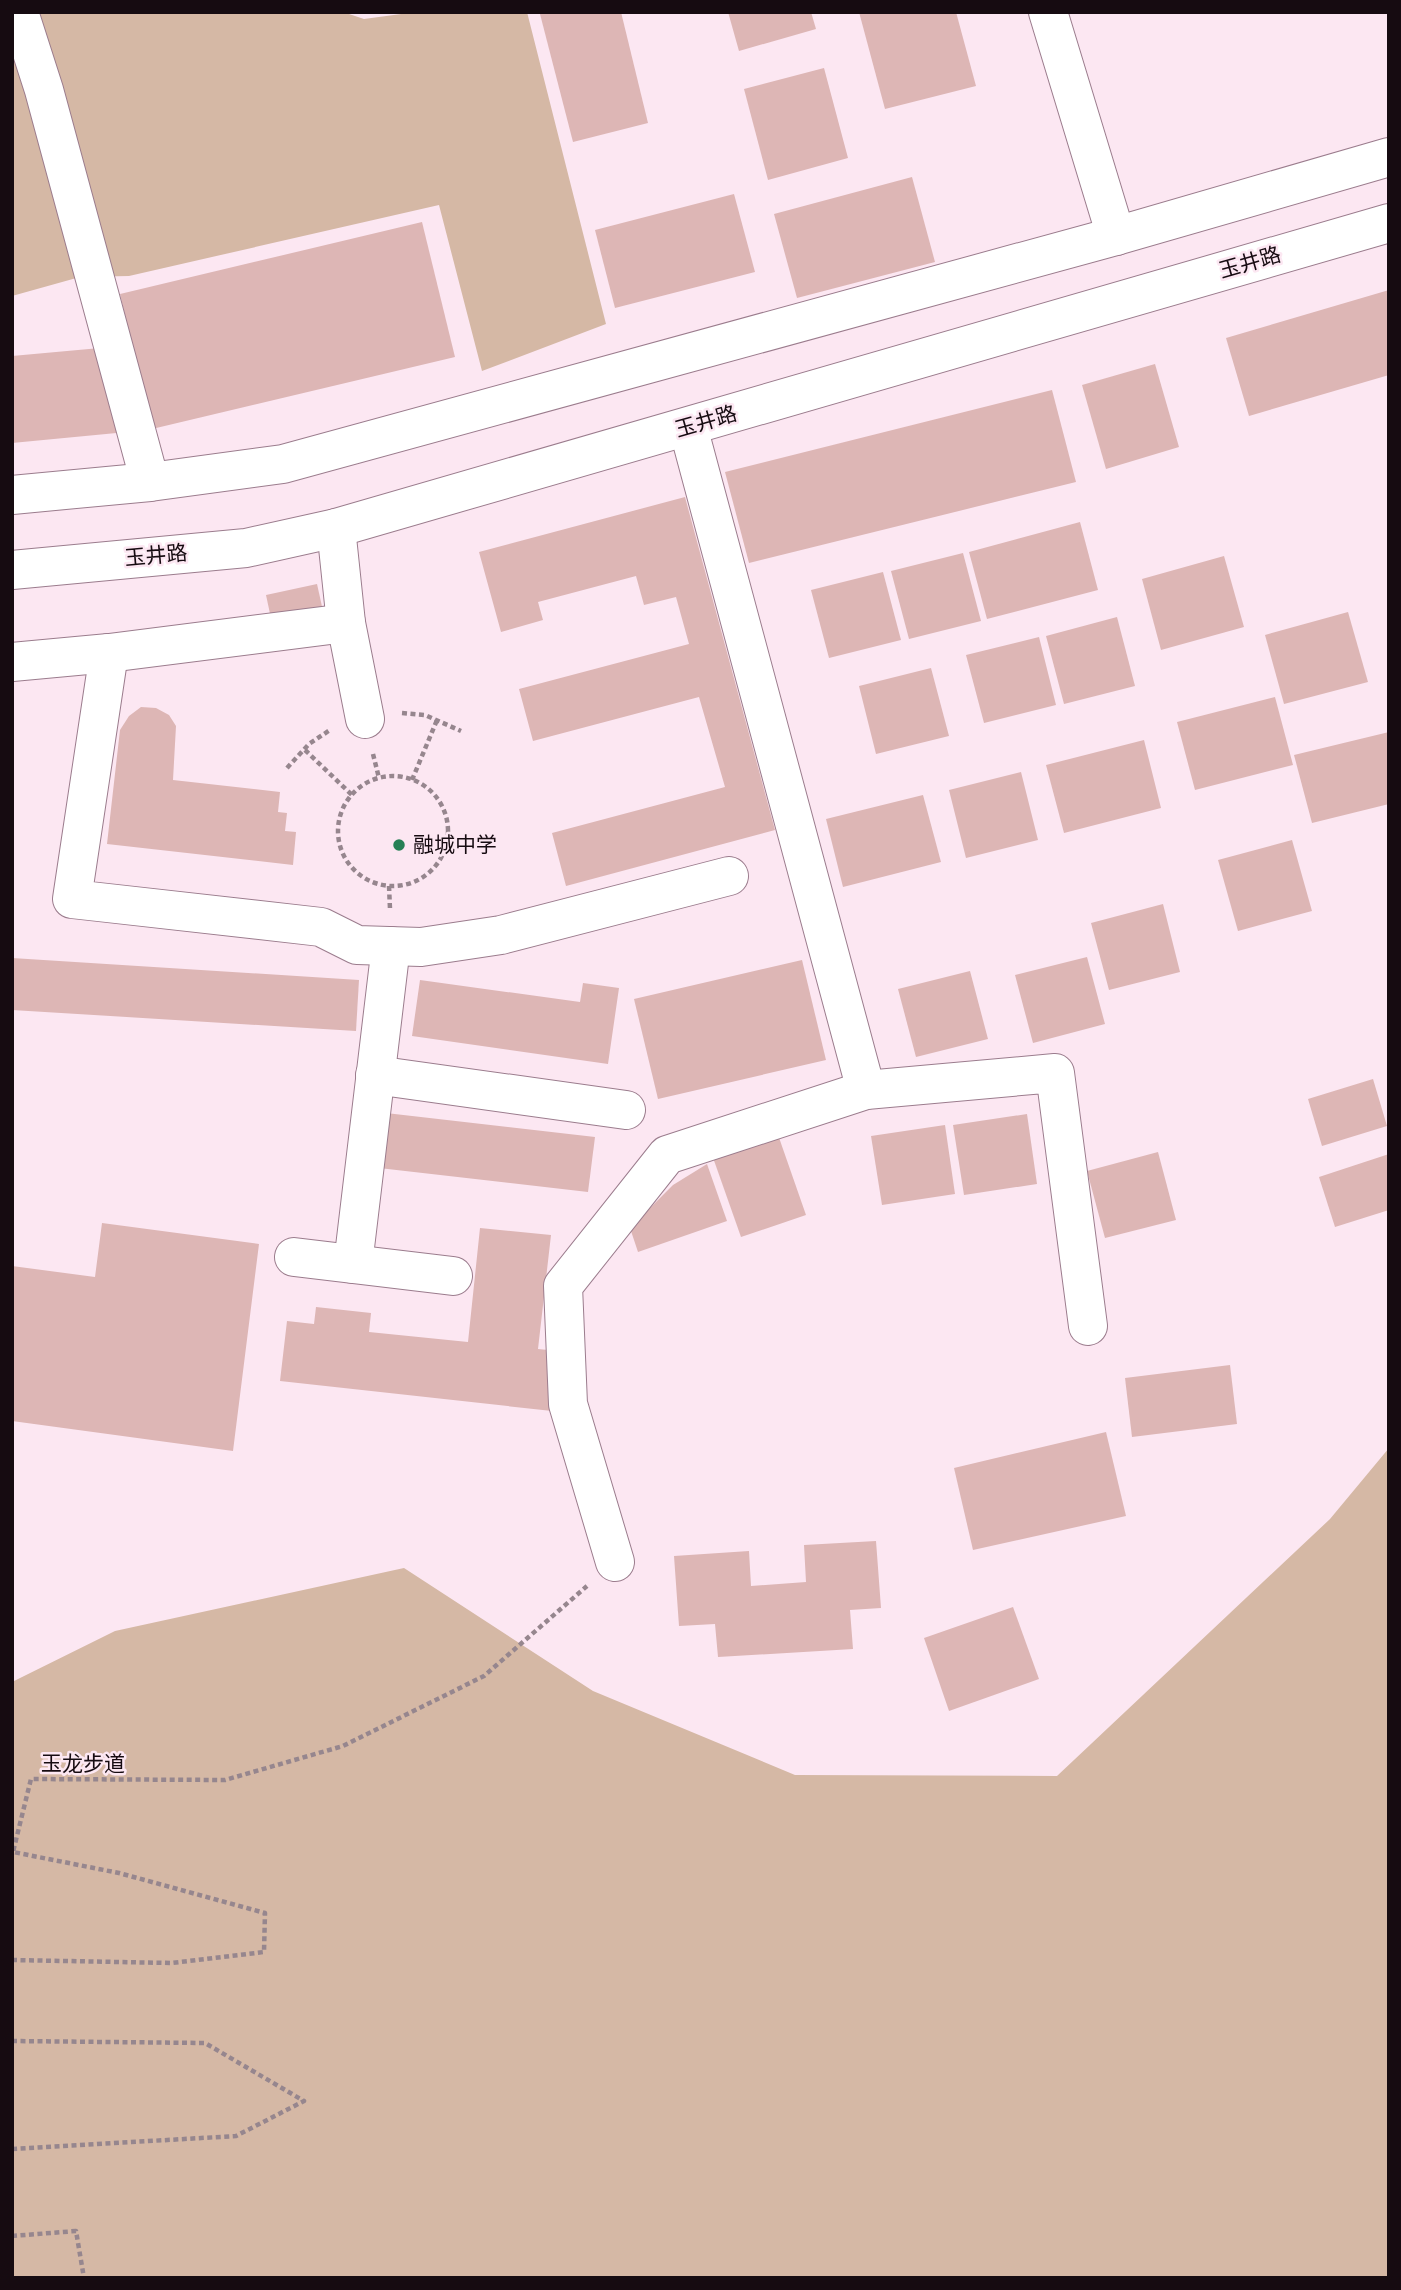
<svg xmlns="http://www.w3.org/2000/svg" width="1401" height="2290" font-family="'Sofia Sans Condensed','Noto Sans SC',sans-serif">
	<rect width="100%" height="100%" fill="#fce7f2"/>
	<g fill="#d5b8a5">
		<path d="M12,12H343L364,19L416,12H527L606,324L482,371L439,205L129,276L80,277L12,296Z"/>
		<path d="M1389,1448V2278H12V1682L115,1631L404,1568L593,1691L795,1775L1057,1776L1330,1519Z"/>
	</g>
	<g fill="#ddb6b5">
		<path d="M548,12H621L648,123L573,142L540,14Z"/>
		<path d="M728,12H811L816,29L739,51Z"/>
		<path d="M859,12H956L976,86L885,109Z"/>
		<path d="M824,68L848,158L768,180L744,89Z"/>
		<path d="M912,177L935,262L797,298L774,214Z"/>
		<path d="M734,194L755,272L615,308L595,230Z"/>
		<path d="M422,222L455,357L152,429L120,294Z"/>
		<path d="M1389,290V375L1249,416L1226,338Z"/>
		<path d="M100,348L127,432L12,443V356Z"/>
		<path d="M1155,364L1179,447L1106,469L1082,385Z"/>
		<path d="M1052,390L1076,482L749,563L725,472Z"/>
		<path d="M685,497L775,830L566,886L552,833L725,787L699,697L533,741L519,689L689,644L676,597L644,605L636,576L538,602L543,620L501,632L479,552Z"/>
		<path d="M1080,522L1098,590L987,619L969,552Z"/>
		<path d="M963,553L981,621L909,639L891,571Z"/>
		<path d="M1224,556L1244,627L1161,650L1142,579Z"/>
		<path d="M883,572L901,640L829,658L811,590Z"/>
		<path d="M317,584L323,611L272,623L266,595Z"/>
		<path d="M1348,612L1368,682L1284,704L1265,635Z"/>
		<path d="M1117,617L1135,686L1064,704L1046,636Z"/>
		<path d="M1039,637L1056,705L984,723L966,655Z"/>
		<path d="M931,668L949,736L876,754L859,686Z"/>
		<path d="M1275,697L1293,765L1195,790L1177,722Z"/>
		<path d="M141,707L156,708L169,715L176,726L173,780L280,792L278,812L287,813L285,831L296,832L293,865L107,844L120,730L129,716Z"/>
		<path d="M1389,732V804L1312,823L1294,755Z"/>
		<path d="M1144,740L1161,808L1064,833L1046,765Z"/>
		<path d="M1021,772L1038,840L966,858L949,790Z"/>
		<path d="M923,795L941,862L843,887L826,819Z"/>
		<path d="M1292,840L1312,911L1238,931L1218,860Z"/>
		<path d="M1163,904L1180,972L1109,990L1091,923Z"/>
		<path d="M1087,957L1105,1024L1033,1043L1015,975Z"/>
		<path d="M12,958L359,980L356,1031L12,1010Z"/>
		<path d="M802,960L826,1060L658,1099L634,999Z"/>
		<path d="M970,971L988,1039L916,1057L898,989Z"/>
		<path d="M420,980L580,1002L583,983L619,988L608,1064L412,1036Z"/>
		<path d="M1373,1079L1387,1126L1322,1146L1308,1099Z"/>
		<path d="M386,1113L595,1137L588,1192L379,1168Z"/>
		<path d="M1027,1114L1037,1184L964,1195L953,1125Z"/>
		<path d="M945,1125L955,1194L882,1205L871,1136Z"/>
		<path d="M776,1129L806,1215L741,1237L711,1152Z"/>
		<path d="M1158,1152L1176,1220L1105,1238L1087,1171Z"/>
		<path d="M1389,1154V1210L1335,1227L1319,1177Z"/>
		<path d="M707,1164L727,1221L638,1252L630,1228L673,1185Z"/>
		<path d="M102,1223L259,1244L233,1451L12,1421V1266L95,1277Z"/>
		<path d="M480,1228L551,1235L538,1349L558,1351L552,1411L280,1381L287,1321L314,1324L316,1307L371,1313L369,1332L468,1342Z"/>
		<path d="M1230,1365L1237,1424L1132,1437L1125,1378Z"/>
		<path d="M1106,1432L1126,1516L973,1550L954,1468Z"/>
		<path d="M876,1541L881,1608L850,1610L853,1649L718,1657L715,1624L679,1626L674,1556L749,1551L751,1586L806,1582L804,1545Z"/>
		<path d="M1013,1607L1039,1679L949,1711L924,1638Z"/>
	</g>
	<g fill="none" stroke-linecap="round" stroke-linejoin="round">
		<g stroke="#9b7c8d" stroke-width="40">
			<g id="minor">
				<path d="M19,12L44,90L150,482"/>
				<path d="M1048,12L1116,236"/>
				<path d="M688,427L866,1090"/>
				<path d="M12,495L150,482L283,464L1116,236L1389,157"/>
				<path d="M336,528L346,623L365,719"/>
				<path d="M12,570L246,548L336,528L1389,223"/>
				<path d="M109,653L72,899L321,927L357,945L421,947L501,935L729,876"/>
				<path d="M12,662L109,653L346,623"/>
				<path d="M375,1075L626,1110"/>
				<path d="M294,1257L453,1276"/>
				<path d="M353,1264L391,946"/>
				<path d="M615,1562L568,1404L563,1286L667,1155L866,1090L1055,1073L1088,1326"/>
			</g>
		</g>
		<g stroke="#96868e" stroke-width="4.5" stroke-dasharray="5 3.5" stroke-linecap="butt">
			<path d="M402,713L425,715L461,731"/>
			<path d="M305,750L352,795"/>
			<path d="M373,754L379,778"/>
			<path d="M287,768L309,744L330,730"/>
			<circle cx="393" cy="831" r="55"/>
			<path d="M412,780L437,720"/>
			<path d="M389,886L390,909"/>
			<path d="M12,1960L172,1963L264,1952L265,1913L119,1873L13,1852L31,1779L225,1780L343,1746L484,1676L587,1586"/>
			<path d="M12,2041L205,2043L304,2101L236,2136L12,2149"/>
			<path d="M12,2236L76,2231L84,2278"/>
		</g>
		<use href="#minor" stroke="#fff" stroke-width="38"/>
	</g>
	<circle fill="#268055" stroke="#fce7f2" stroke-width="2.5" cx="399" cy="845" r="7"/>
	<g text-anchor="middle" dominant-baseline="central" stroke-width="5" stroke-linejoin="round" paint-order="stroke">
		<g font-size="21" fill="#160b11" stroke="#fce7f2">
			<text transform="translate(1250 263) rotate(-16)">玉井路</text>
			<text transform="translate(706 422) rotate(-16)">玉井路</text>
			<text transform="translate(156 556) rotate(-5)">玉井路</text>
			<text x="83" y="1764">玉龙步道</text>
		</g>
		<g font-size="21" fill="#160b11" stroke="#fce7f2" text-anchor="start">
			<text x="413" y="845">融城中学</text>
		</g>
	</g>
	<rect width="1401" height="2290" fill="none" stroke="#160b11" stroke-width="28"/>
</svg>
